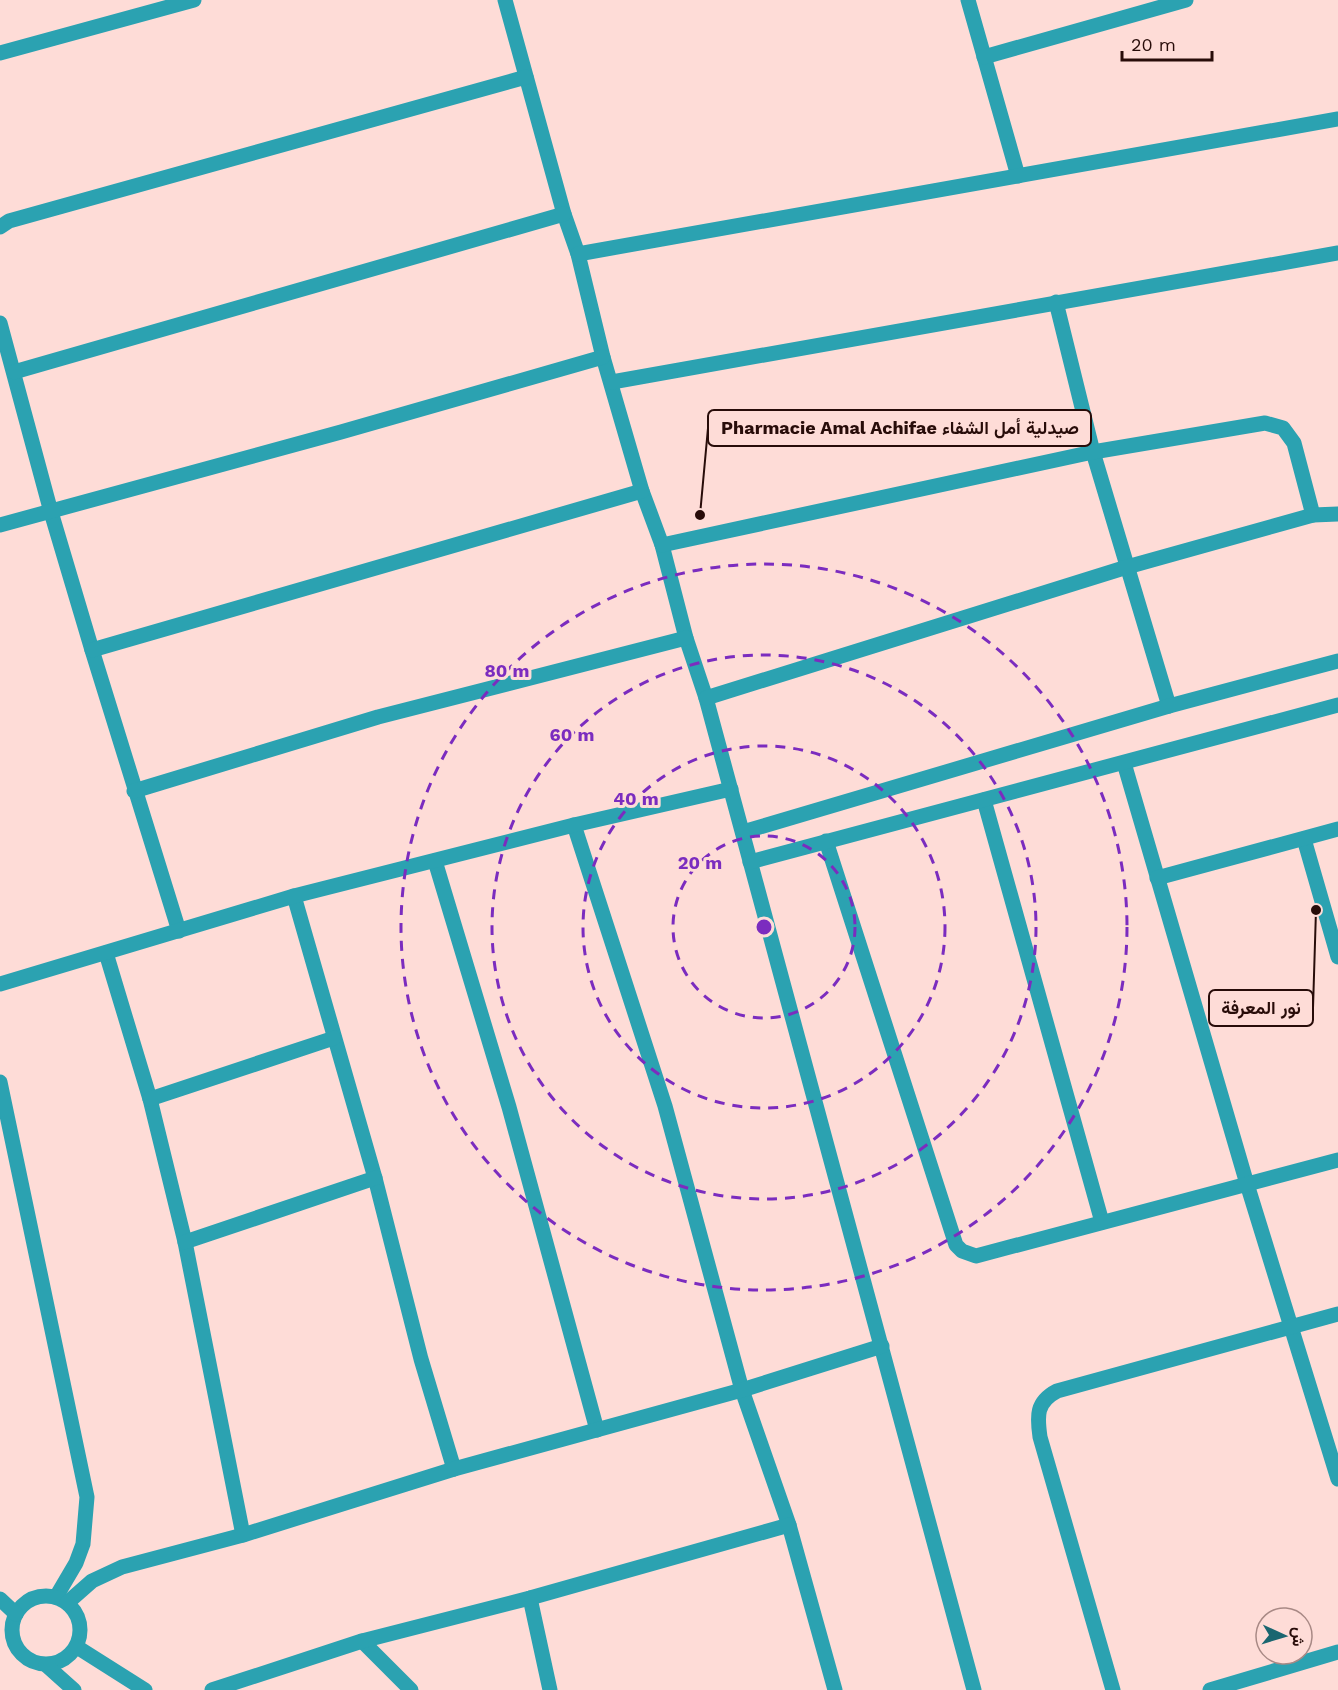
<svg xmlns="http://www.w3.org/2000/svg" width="1338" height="1690" font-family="'Work Sans',Vazirmatn,sans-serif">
	<rect width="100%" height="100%" fill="#fedcd7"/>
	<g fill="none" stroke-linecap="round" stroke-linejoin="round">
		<g stroke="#2ba2b1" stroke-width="15">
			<path d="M505,0L564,214L578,254L603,357L642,491L662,545L686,638L706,698L974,1690"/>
			<path d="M968,0L1018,176"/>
			<path d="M0,53L194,0"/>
			<path d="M984,57L1186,0"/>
			<path d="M0,227L9,221L526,77"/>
			<path d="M578,254L1338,119"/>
			<path d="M1056,302L1093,452L1169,706"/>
			<path d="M0,323L51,512L92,650L179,931"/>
			<path d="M14,372L564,214"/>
			<path d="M612,382L1338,253"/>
			<path d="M0,525L341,432L603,357"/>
			<path d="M662,545L1093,452L1265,423L1283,428L1294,443L1313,515"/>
			<path d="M92,650L642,491"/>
			<path d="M706,698L1127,567L1313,515L1338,514"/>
			<path d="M1124,763L1247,1184L1338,1479"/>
			<path d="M134,791L378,717L686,638"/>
			<path d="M984,800L1102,1222"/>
			<path d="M574,825L665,1106L742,1390L789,1525L835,1690"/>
			<path d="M743,832L1169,706L1338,661"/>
			<path d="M1304,839L1338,957"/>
			<path d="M826,841L956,1245L962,1251L976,1256L1338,1160"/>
			<path d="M435,861L509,1107L597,1430"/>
			<path d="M750,862L1338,705"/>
			<path d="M1157,878L1338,829"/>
			<path d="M294,896L375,1178L421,1359L454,1469"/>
			<path d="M106,953L150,1099L185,1242L243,1535"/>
			<path d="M0,984L294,896L574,825L731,789"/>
			<path d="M0,1082L87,1497L83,1544L76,1563L56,1597"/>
			<path d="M150,1099L334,1038"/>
			<path d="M185,1242L375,1178"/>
			<circle cx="46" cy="1630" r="34"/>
			<path d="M530,1598L550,1690"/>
			<path d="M0,1599L16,1614"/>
			<path d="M67,1603L92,1581L122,1567L243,1535L454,1469L742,1390L882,1346"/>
			<path d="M362,1641L411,1690"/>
			<path d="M77,1647L145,1690"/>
			<path d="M46,1665L74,1690"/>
			<path d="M212,1690L362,1641L530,1598L789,1525"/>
			<path d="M1113,1690L1040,1437C1037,1416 1036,1402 1057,1391L1338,1314"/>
			<path d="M1210,1690L1338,1652"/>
		</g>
	</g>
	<g fill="none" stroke="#7b2cbf" stroke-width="3" stroke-dasharray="10 8">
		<circle cx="764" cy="927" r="91"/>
		<circle cx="764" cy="927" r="181"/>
		<circle cx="764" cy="927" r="272"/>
		<circle cx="764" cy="927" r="363"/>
	</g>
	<circle cx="764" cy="927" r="9" fill="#7b2cbf" stroke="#fedcd7" stroke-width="3"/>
	<g font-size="18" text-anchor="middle" font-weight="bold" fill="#7b2cbf" stroke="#fedcd7" stroke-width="6" stroke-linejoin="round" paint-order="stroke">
		<text x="507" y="677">80 m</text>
		<text x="572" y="741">60 m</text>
		<text x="636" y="805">40 m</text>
		<text x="700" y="869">20 m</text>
	</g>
	<path fill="none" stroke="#280c09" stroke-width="2" d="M700 515L708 428M1316 910L1313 1008"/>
	<g fill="#280c09" stroke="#fedcd7" stroke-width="2">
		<circle cx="700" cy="515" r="6"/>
		<circle cx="1316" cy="910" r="6"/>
	</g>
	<g fill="#fedcd7" stroke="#280c09" stroke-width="2">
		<rect x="708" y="410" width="383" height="36" rx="6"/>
		<rect x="1209" y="990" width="104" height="36" rx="6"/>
	</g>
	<g font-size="18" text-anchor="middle" font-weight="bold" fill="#280c09">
		<text x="900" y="434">Pharmacie Amal Achifae صيدلية أمل الشفاء</text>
		<text x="1261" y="1014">نور المعرفة</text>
	</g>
	<g transform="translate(1284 1636) rotate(94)"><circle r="28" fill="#fedcd7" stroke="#a88985" stroke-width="1.5"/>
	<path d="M0-4.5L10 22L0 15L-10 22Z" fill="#1a6670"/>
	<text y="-9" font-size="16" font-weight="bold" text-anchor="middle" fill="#280c09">ش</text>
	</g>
	<path d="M1122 51v9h90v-9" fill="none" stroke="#280c09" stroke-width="3"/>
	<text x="1131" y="51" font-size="18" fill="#280c09" stroke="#fedcd7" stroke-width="4.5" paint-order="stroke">20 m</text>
</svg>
